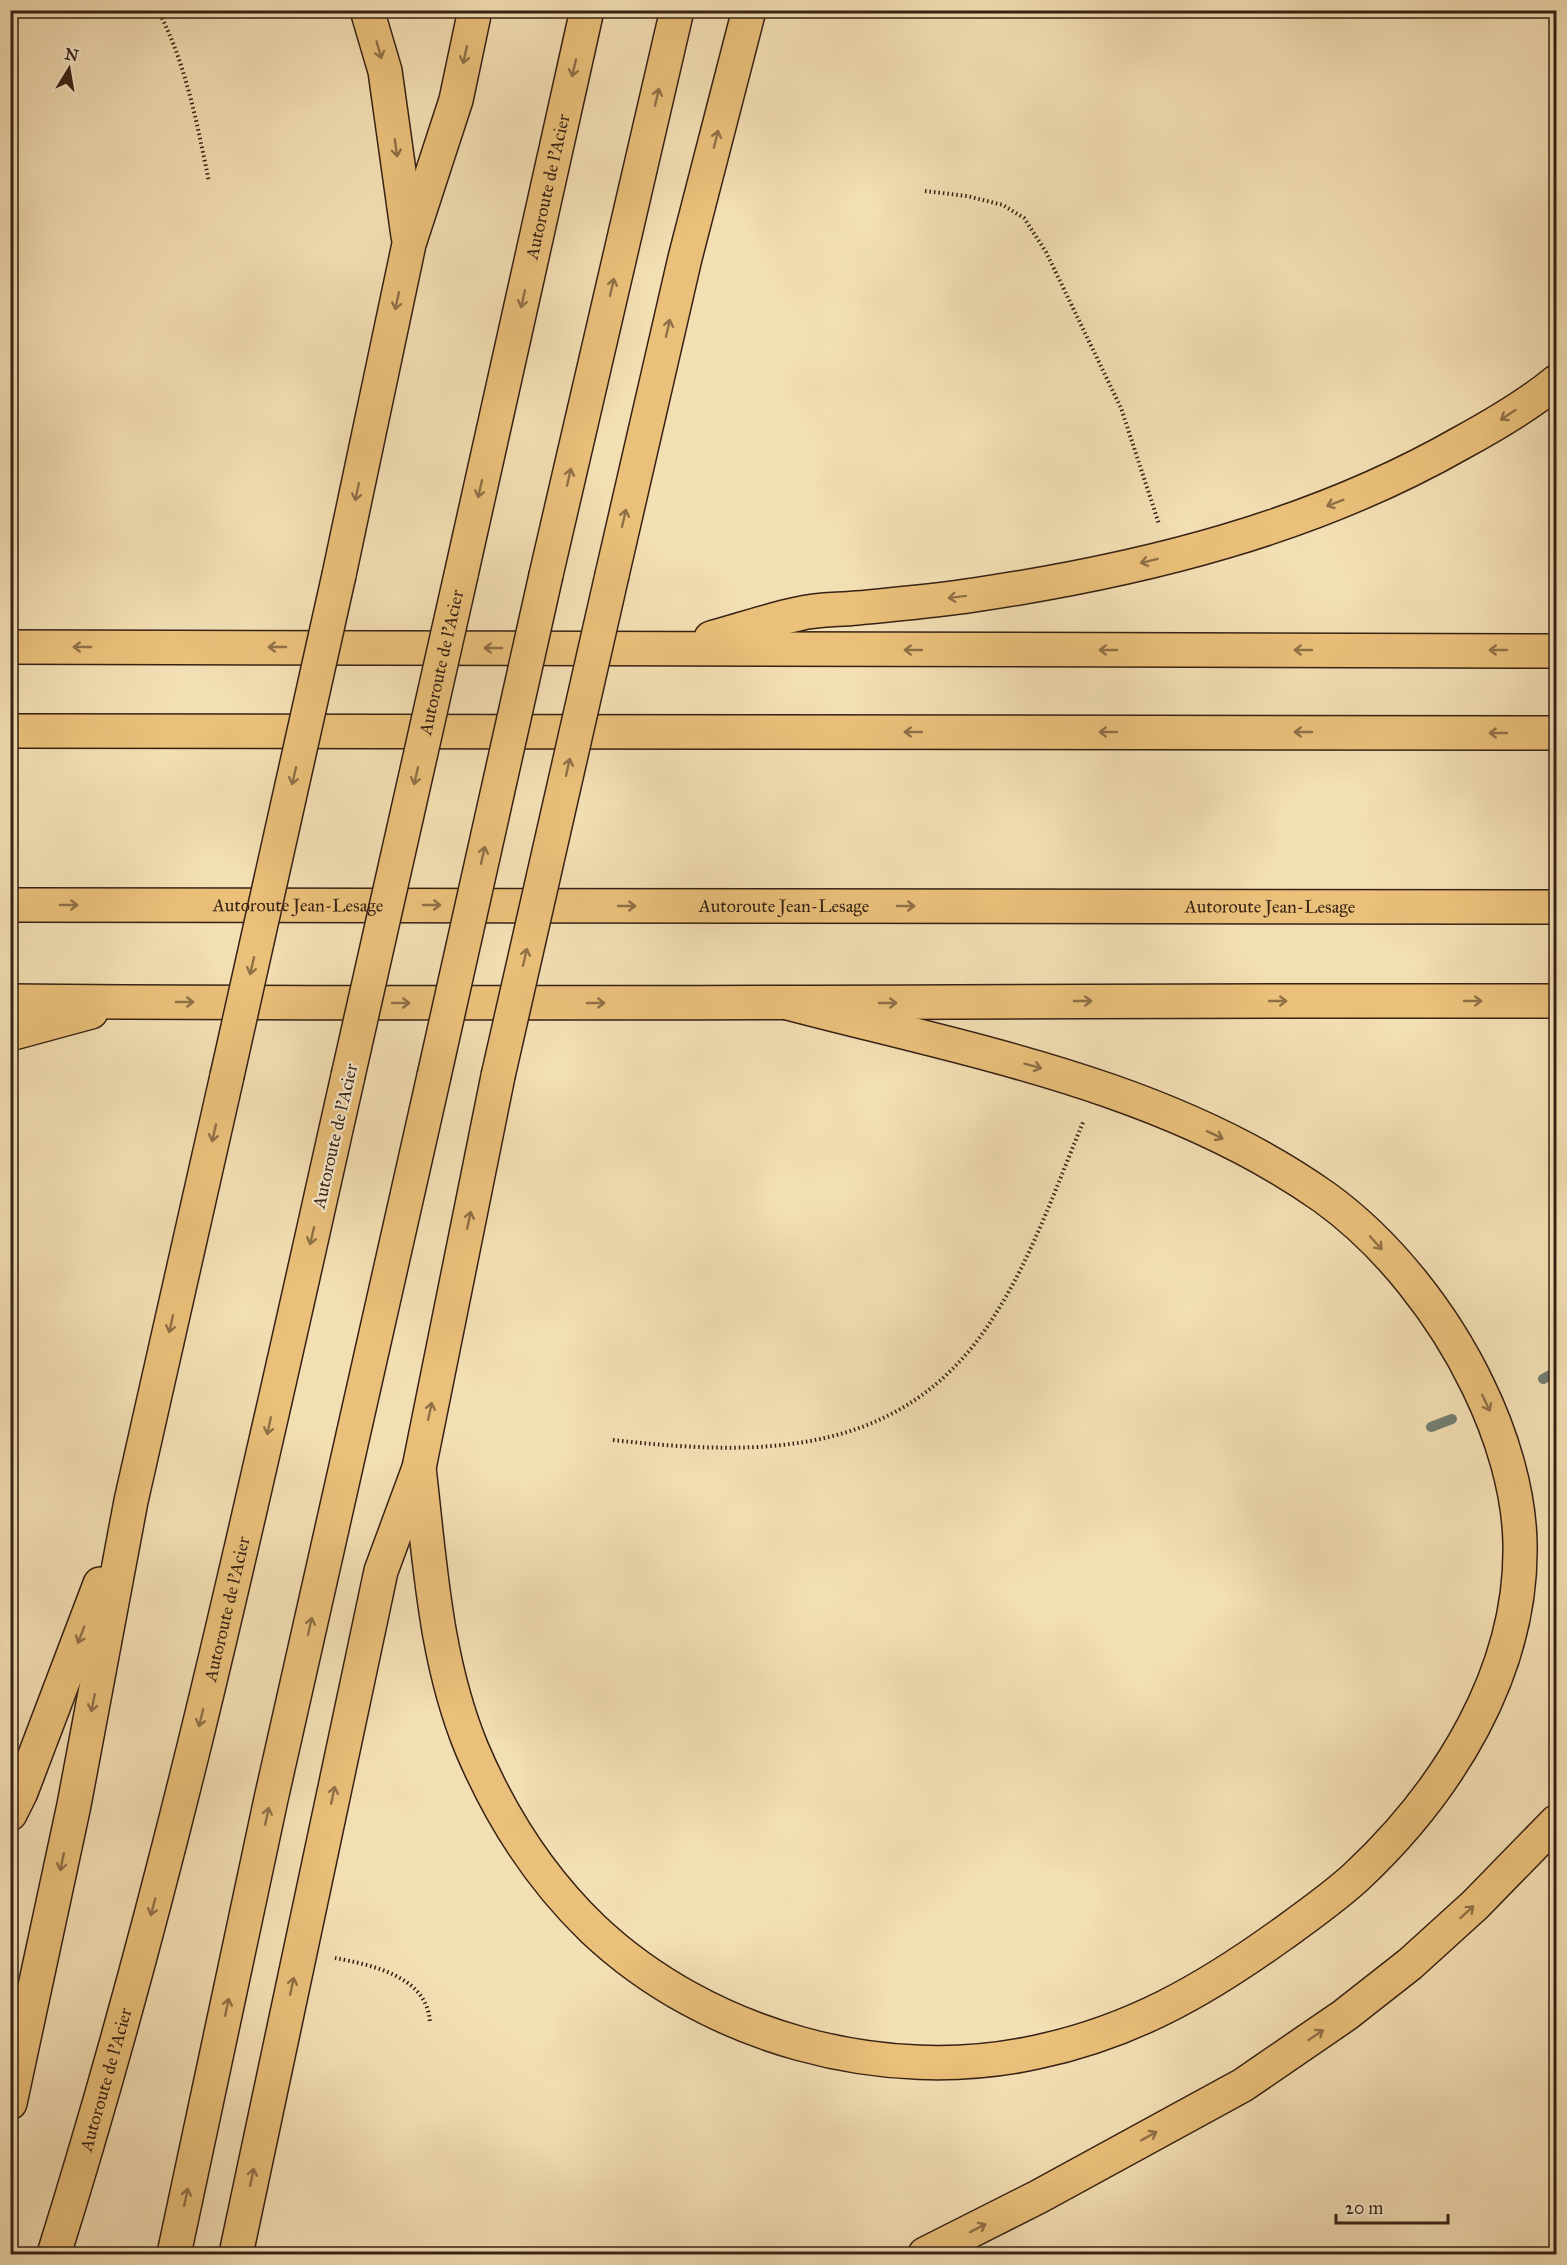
<svg xmlns="http://www.w3.org/2000/svg" width="1567" height="2265" font-family="'IM FELL Great Primer',serif">
	<rect width="100%" height="100%" fill="#f3dfb4"/>
	<filter id="stains"><feTurbulence type="fractalNoise" baseFrequency=".00333" numOctaves="4"/><feColorMatrix values="0 0 0 0 .2 0 0 0 0 .09 0 0 0 0 .02 0 0 0 .5 -.17"/></filter>
	<radialGradient id="worn" r=".72"><stop offset=".6" stop-color="#630" stop-opacity="0"/><stop offset="1" stop-color="#630" stop-opacity=".3"/></radialGradient>
	<g fill="none" stroke-linecap="round" stroke-linejoin="round">
		<g stroke="#737e72" stroke-width="10">
			<path d="M1543,1379L1556,1372"/>
			<path d="M1431,1427L1452,1419"/>
		</g>
		<g stroke="#362114" stroke-width="36">
			<g id="motorway">
				<path d="M367,10L385,71L408,236"/>
				<path d="M339,575L409,244L456,100L475,10"/>
				<path id="s1" d="M461,575L587,10"/>
				<path d="M546,575L677,10"/>
				<path d="M612,575L685,258L749,10"/>
				<path d="M711,638C740,630 769,620 798,614C817,609 838,610 857,608C896,604 936,601 974,595C1143,570 1312,528 1461,443C1494,425 1527,406 1556,382"/>
				<path d="M10,647L1556,651"/>
				<path d="M10,731L1556,733"/>
				<path id="s2" d="M10,905L1556,907"/>
				<path d="M10,1001C526,1006 1041,1000 1556,1001"/>
				<path d="M10,1034L91,1012"/>
				<path d="M419,1468C430,1562 435,1660 472,1749C500,1815 541,1879 593,1929C707,2037 884,2086 1037,2052C1131,2032 1203,1991 1281,1935C1306,1917 1333,1898 1356,1877C1447,1792 1523,1672 1520,1543C1519,1490 1501,1433 1478,1386C1444,1315 1388,1243 1324,1197C1167,1086 971,1051 788,1003"/>
				<path d="M10,1814L21,1792L100,1584"/>
				<path d="M10,2103L74,1805L131,1501L227,1076"/>
				<path id="s3" d="M54,2254C175,1868 259,1471 348,1076"/>
				<path d="M174,2254L271,1799L434,1076"/>
				<path d="M236,2254L381,1571L419,1468L498,1076"/>
				<path d="M925,2254L1038,2197L1243,2085L1345,2015L1410,1964L1475,1905L1556,1822"/>
			</g>
		</g>
		<g stroke="#362114" stroke-width="4" stroke-dasharray="1.5 3" stroke-linecap="butt">
			<path d="M158,10C186,64 197,123 209,182"/>
			<path d="M925,191L967,196L1003,205L1024,218L1046,252L1121,408L1159,524"/>
			<path d="M613,1440C766,1457 909,1458 998,1310C1033,1254 1058,1182 1084,1120"/>
			<path d="M335,1958C371,1965 428,1976 430,2023"/>
		</g>
		<use href="#motorway" stroke="#eac07a" stroke-width="33"/>
		<g stroke="#362114" stroke-width="36" stroke-linecap="butt">
			<g id="motorway-bridge">
				<path d="M227,1076L339,575"/>
				<path id="s4" d="M348,1076L461,575"/>
				<path d="M434,1076L546,575"/>
				<path d="M498,1076L612,575"/>
			</g>
		</g>
		<use href="#motorway-bridge" stroke="#eac07a" stroke-width="33"/>
	</g>
	<defs><path id="oneway-shaft" d="M-6 0H5M1.5-3L5.5 0L1.5 3" fill="none" stroke-width="1.6" stroke-linecap="round" stroke-linejoin="round" transform="scale(1.5)"/></defs>
	<g stroke="#907047">
		<use href="#oneway-shaft" transform="translate(379 50) rotate(74)"/>
		<use href="#oneway-shaft" transform="translate(465 55) rotate(102)"/>
		<use href="#oneway-shaft" transform="translate(574 68) rotate(103)"/>
		<use href="#oneway-shaft" transform="translate(657 97) rotate(-77)"/>
		<use href="#oneway-shaft" transform="translate(716 139) rotate(-76)"/>
		<use href="#oneway-shaft" transform="translate(396 148) rotate(82)"/>
		<use href="#oneway-shaft" transform="translate(612 287) rotate(-77)"/>
		<use href="#oneway-shaft" transform="translate(523 299) rotate(103)"/>
		<use href="#oneway-shaft" transform="translate(397 301) rotate(102)"/>
		<use href="#oneway-shaft" transform="translate(668 328) rotate(-77)"/>
		<use href="#oneway-shaft" transform="translate(1508 415) rotate(147)"/>
		<use href="#oneway-shaft" transform="translate(569 477) rotate(-77)"/>
		<use href="#oneway-shaft" transform="translate(480 489) rotate(103)"/>
		<use href="#oneway-shaft" transform="translate(357 492) rotate(102)"/>
		<use href="#oneway-shaft" transform="translate(1335 503) rotate(159)"/>
		<use href="#oneway-shaft" transform="translate(624 518) rotate(-77)"/>
		<use href="#oneway-shaft" transform="translate(1149 561) rotate(166)"/>
		<use href="#oneway-shaft" transform="translate(957 597) rotate(173)"/>
		<use href="#oneway-shaft" transform="translate(82 647) rotate(-180)"/>
		<use href="#oneway-shaft" transform="translate(277 647) rotate(-180)"/>
		<use href="#oneway-shaft" transform="translate(493 648) rotate(-180)"/>
		<use href="#oneway-shaft" transform="translate(913 650) rotate(180)"/>
		<use href="#oneway-shaft" transform="translate(1108 650) rotate(180)"/>
		<use href="#oneway-shaft" transform="translate(1303 650) rotate(-180)"/>
		<use href="#oneway-shaft" transform="translate(1498 650) rotate(-180)"/>
		<use href="#oneway-shaft" transform="translate(913 732) rotate(-180)"/>
		<use href="#oneway-shaft" transform="translate(1108 732) rotate(-180)"/>
		<use href="#oneway-shaft" transform="translate(1303 732) rotate(-180)"/>
		<use href="#oneway-shaft" transform="translate(1498 733) rotate(-180)"/>
		<use href="#oneway-shaft" transform="translate(568 767) rotate(-77)"/>
		<use href="#oneway-shaft" transform="translate(294 776) rotate(103)"/>
		<use href="#oneway-shaft" transform="translate(416 776) rotate(103)"/>
		<use href="#oneway-shaft" transform="translate(483 855) rotate(-77)"/>
		<use href="#oneway-shaft" transform="translate(69 905)"/>
		<use href="#oneway-shaft" transform="translate(432 905)"/>
		<use href="#oneway-shaft" transform="translate(627 906)"/>
		<use href="#oneway-shaft" transform="translate(906 906)"/>
		<use href="#oneway-shaft" transform="translate(525 957) rotate(-77)"/>
		<use href="#oneway-shaft" transform="translate(252 966) rotate(103)"/>
		<use href="#oneway-shaft" transform="translate(1083 1001)"/>
		<use href="#oneway-shaft" transform="translate(1278 1001)"/>
		<use href="#oneway-shaft" transform="translate(1473 1001)"/>
		<use href="#oneway-shaft" transform="translate(185 1002)"/>
		<use href="#oneway-shaft" transform="translate(401 1003)"/>
		<use href="#oneway-shaft" transform="translate(596 1003)"/>
		<use href="#oneway-shaft" transform="translate(888 1003)"/>
		<use href="#oneway-shaft" transform="translate(1033 1066) rotate(15)"/>
		<use href="#oneway-shaft" transform="translate(214 1133) rotate(103)"/>
		<use href="#oneway-shaft" transform="translate(1215 1135) rotate(25)"/>
		<use href="#oneway-shaft" transform="translate(469 1220) rotate(-78)"/>
		<use href="#oneway-shaft" transform="translate(312 1236) rotate(103)"/>
		<use href="#oneway-shaft" transform="translate(1376 1243) rotate(48)"/>
		<use href="#oneway-shaft" transform="translate(171 1324) rotate(103)"/>
		<use href="#oneway-shaft" transform="translate(1486 1403) rotate(65)"/>
		<use href="#oneway-shaft" transform="translate(430 1411) rotate(-78)"/>
		<use href="#oneway-shaft" transform="translate(269 1426) rotate(102)"/>
		<use href="#oneway-shaft" transform="translate(310 1626) rotate(-77)"/>
		<use href="#oneway-shaft" transform="translate(81 1635) rotate(111)"/>
		<use href="#oneway-shaft" transform="translate(93 1703) rotate(101)"/>
		<use href="#oneway-shaft" transform="translate(201 1718) rotate(104)"/>
		<use href="#oneway-shaft" transform="translate(333 1795) rotate(-78)"/>
		<use href="#oneway-shaft" transform="translate(267 1816) rotate(-78)"/>
		<use href="#oneway-shaft" transform="translate(62 1862) rotate(102)"/>
		<use href="#oneway-shaft" transform="translate(153 1907) rotate(105)"/>
		<use href="#oneway-shaft" transform="translate(1467 1912) rotate(-42)"/>
		<use href="#oneway-shaft" transform="translate(292 1986) rotate(-78)"/>
		<use href="#oneway-shaft" transform="translate(227 2007) rotate(-78)"/>
		<use href="#oneway-shaft" transform="translate(1316 2035) rotate(-34)"/>
		<use href="#oneway-shaft" transform="translate(1149 2136) rotate(-29)"/>
		<use href="#oneway-shaft" transform="translate(252 2177) rotate(-78)"/>
		<use href="#oneway-shaft" transform="translate(186 2197) rotate(-78)"/>
		<use href="#oneway-shaft" transform="translate(978 2228) rotate(-27)"/>
	</g>
	<g text-anchor="middle" dominant-baseline="central" stroke-width="4.5" stroke-linejoin="round" paint-order="stroke">
		<g font-size="18" fill="#362114" stroke="#f7eace">
			<text stroke="none"><textPath href="#s1" startOffset="398">Autoroute de l'Acier</textPath></text>
			<text stroke="none"><textPath href="#s4" startOffset="424">Autoroute de l'Acier</textPath></text>
			<text stroke="none"><textPath href="#s2" startOffset="288">Autoroute Jean-Lesage</textPath></text>
			<text stroke="none"><textPath href="#s2" startOffset="774">Autoroute Jean-Lesage</textPath></text>
			<text stroke="none"><textPath href="#s2" startOffset="1260">Autoroute Jean-Lesage</textPath></text>
			<text transform="translate(335 1136) rotate(-77)">Autoroute de l'Acier</text>
			<text stroke="none"><textPath href="#s3" startOffset="668">Autoroute de l'Acier</textPath></text>
			<text stroke="none"><textPath href="#s3" startOffset="182">Autoroute de l'Acier</textPath></text>
		</g>
	</g>
	<rect width="1567" height="2265" fill="none" stroke="#f3dfb4" stroke-width="36"/>
	<rect x="12" y="12" width="1543" height="2241" fill="none" stroke="#362114" stroke-width="3"/>
	<rect x="18" y="18" width="1531" height="2229" fill="none" stroke="#362114" stroke-width="1.5"/>
	<g transform="translate(69 69) rotate(11)" stroke="#f7eace" stroke-width="4.5" paint-order="stroke">
	<path d="M0-4.5L10 22L0 15L-10 22Z" fill="#362114"/>
	<text y="-9" font-size="16" font-weight="bold" text-anchor="middle" fill="#362114">N</text>
	</g>
	<path d="M1336 2214v9h112v-9" fill="none" stroke="#362114" stroke-width="3"/>
	<text x="1345" y="2214" font-size="18" fill="#362114" stroke="#f7eace" stroke-width="4.5" paint-order="stroke">20 m</text>
	<rect width="100%" height="100%" filter="url(#stains)"/>
	<rect width="100%" height="100%" fill="url(#worn)"/>
</svg>
